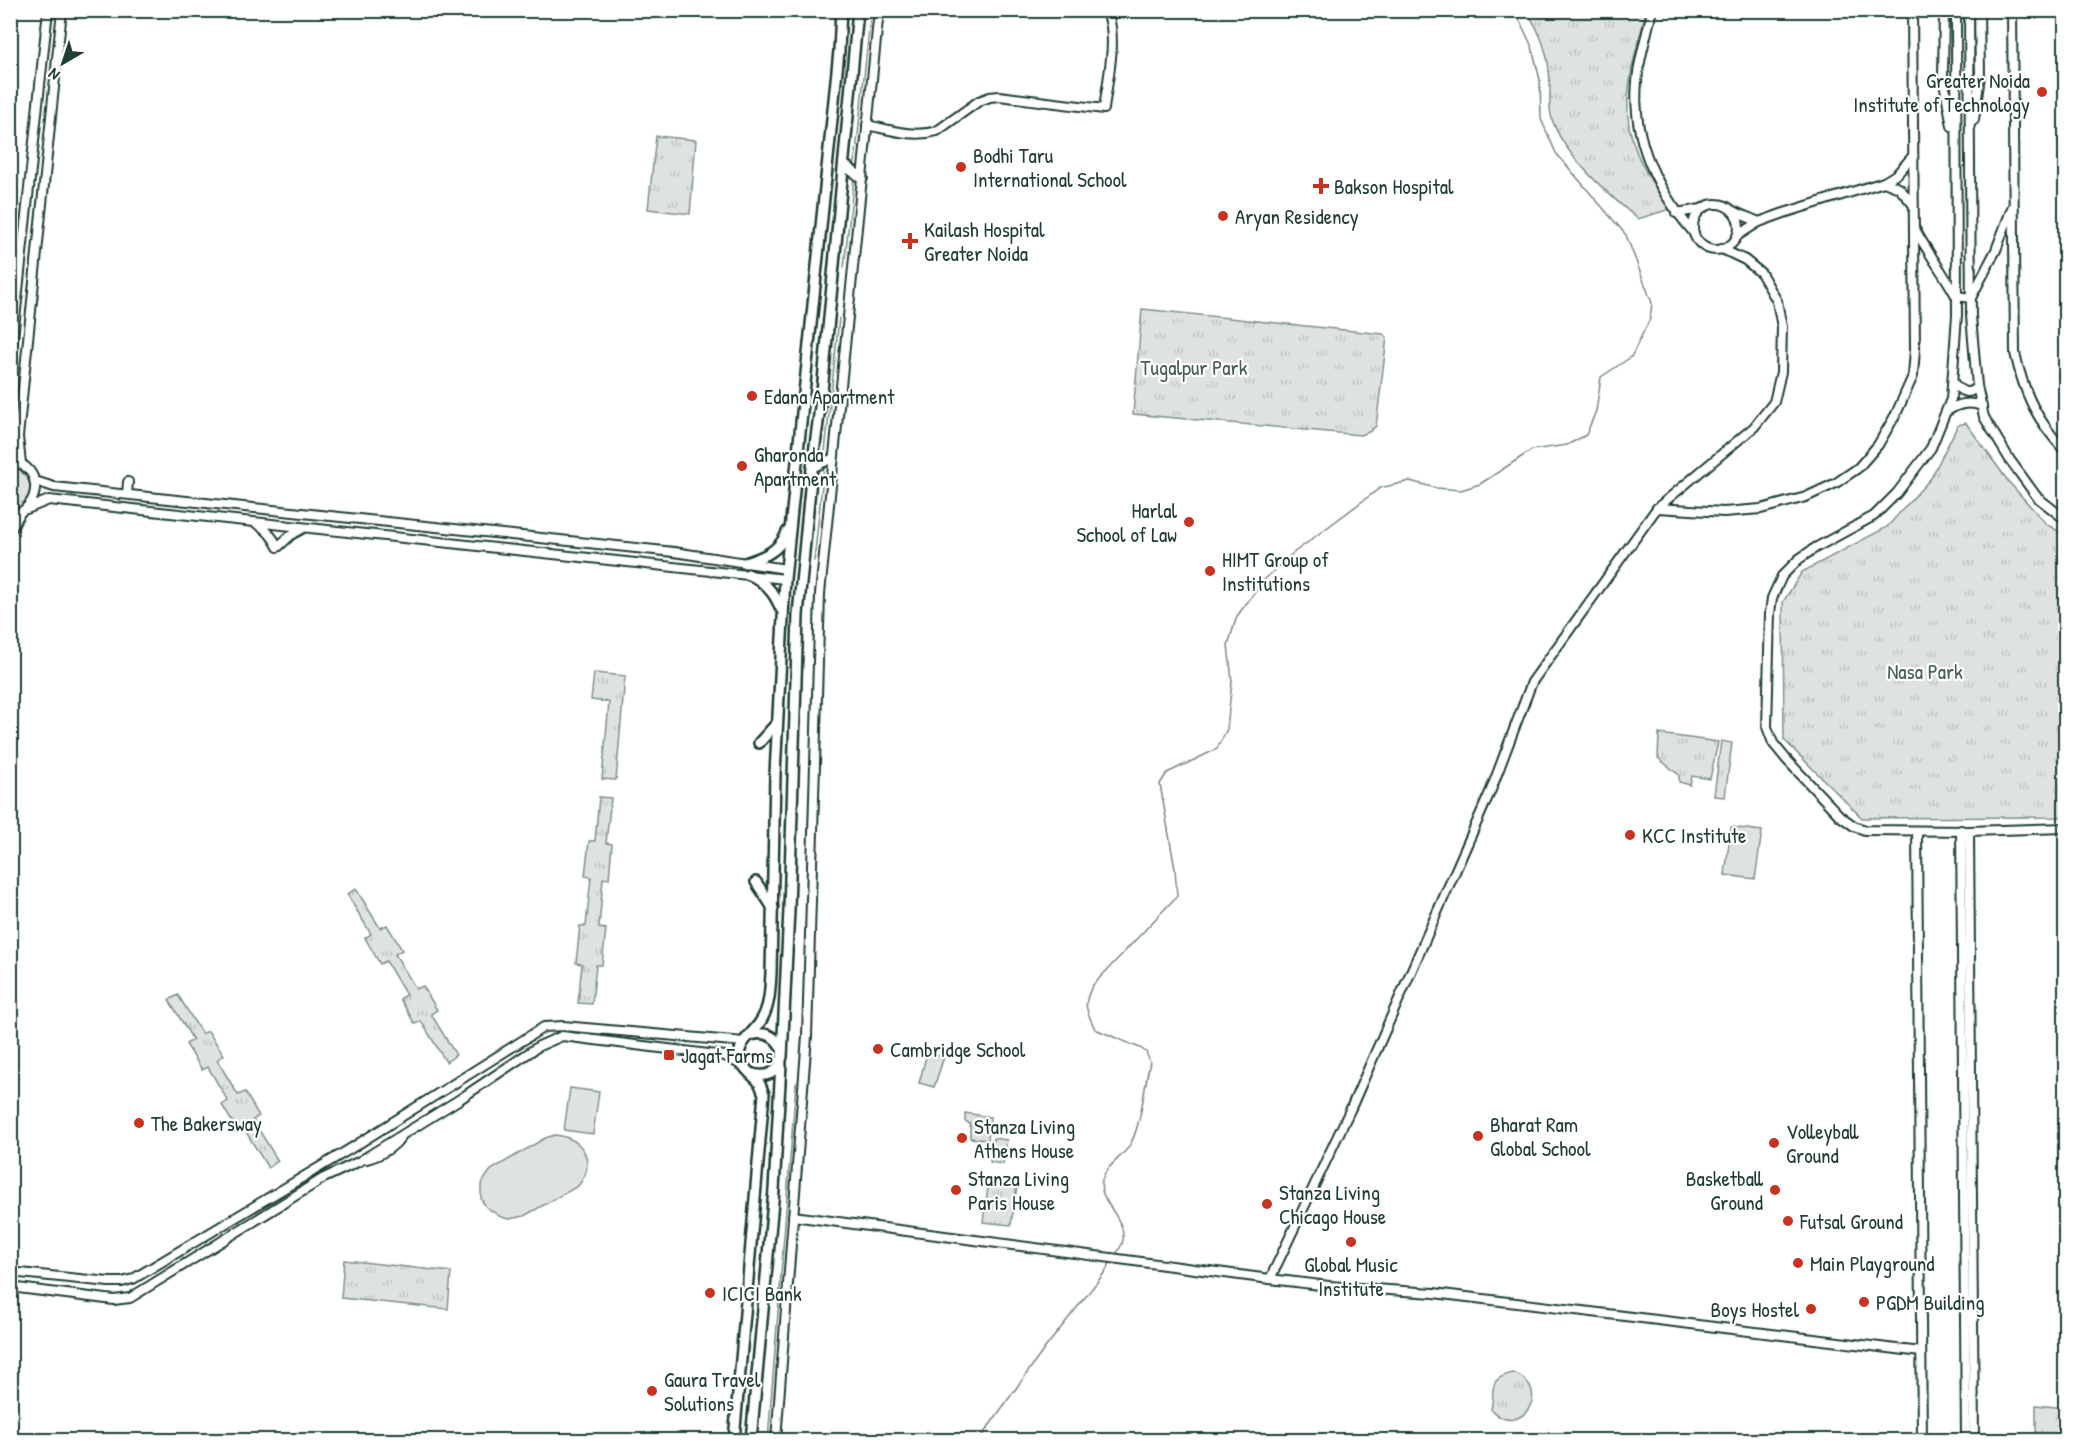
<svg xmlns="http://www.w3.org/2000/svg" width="2076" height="1451" font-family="'Patrick Hand',sans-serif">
	<defs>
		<pattern id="grass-tufts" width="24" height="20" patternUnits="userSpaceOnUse" patternTransform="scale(1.5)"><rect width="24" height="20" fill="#dee3e2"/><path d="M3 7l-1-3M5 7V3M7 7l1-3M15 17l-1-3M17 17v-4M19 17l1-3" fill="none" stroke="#bec4c2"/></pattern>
	</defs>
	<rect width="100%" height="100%" fill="#fff"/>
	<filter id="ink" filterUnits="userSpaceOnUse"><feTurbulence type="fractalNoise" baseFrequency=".0167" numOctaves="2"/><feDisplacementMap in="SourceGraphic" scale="12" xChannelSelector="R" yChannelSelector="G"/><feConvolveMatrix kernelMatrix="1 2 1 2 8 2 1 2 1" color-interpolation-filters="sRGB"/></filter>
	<g filter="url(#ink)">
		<g fill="url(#grass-tufts)" stroke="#7e908b" stroke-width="1.5">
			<path d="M1526,11H1647C1637,44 1622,96 1630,130C1636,160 1653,185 1670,209L1638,219C1610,196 1559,151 1551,115C1549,106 1550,97 1550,88C1550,59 1543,34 1526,11Z"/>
			<path d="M656,136L696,140L690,214L648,209Z"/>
			<path d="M1142,309L1383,334L1387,337L1376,426L1369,432L1360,435L1133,414Z"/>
			<path d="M1966,423L2008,481L2046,524L2065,535V817L1862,818L1784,740L1783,602L1802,572L1887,527L1931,478L1958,425Z"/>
			<path d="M10,465C36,474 37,503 11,511Z"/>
			<path d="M594,673L625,676L616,780L602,779L609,702L591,700Z"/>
			<path d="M1659,734L1718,742L1710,779L1692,776L1690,785L1679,782V775L1658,758Z"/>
			<path d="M1721,741L1732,743L1725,797L1714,796Z"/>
			<path d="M599,797L611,798L606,843L612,844L609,879L603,878L599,928L606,929L602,965H596L592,1004L578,1003L582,964L576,963L580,926H586L591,877L585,876L589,841H595Z"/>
			<path d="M356,889L380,928L387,925L402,950L395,954L416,989L423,986L437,1010L431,1014L456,1055L446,1062L421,1021L415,1024L400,999L406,995L386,961L380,964L365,938L371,934L347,894Z"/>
			<path d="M178,995L202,1034L208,1031L224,1055L217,1060L238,1095L245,1092L259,1116L253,1120L278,1161L268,1168L243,1127L237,1130L222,1105L228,1101L208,1067L202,1070L186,1044L193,1040L169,1000Z"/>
			<path d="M965,1113L990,1117L988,1140L970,1138V1124L965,1121Z"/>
			<path d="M989,1181L1017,1186L1011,1225L983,1222Z"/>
			<path d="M344,1260L451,1272L448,1309L341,1298Z"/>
			<path d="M1513,1373C1556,1388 1518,1442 1491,1409C1496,1389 1486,1379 1513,1373Z"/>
			<path d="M2036,1405L2065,1408V1440H2036Z"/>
		</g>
		<g fill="#dee3e2" stroke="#7e908b" stroke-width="1.5">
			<path d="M1731,827L1762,831L1755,879L1725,875Z"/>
			<path d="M927,1053L944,1057L934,1087L919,1083Z"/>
			<path d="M570,1088L599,1092L593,1134L564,1130Z"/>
			<path d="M555,1135C584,1138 597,1162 578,1186L524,1216L509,1219L501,1217L486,1207L481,1199V1184L491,1170L545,1138Z"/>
			<path d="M993,1138L1007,1140L1003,1164L990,1162Z"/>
		</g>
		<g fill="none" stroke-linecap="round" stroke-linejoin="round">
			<g stroke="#758883" stroke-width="1.5">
				<path d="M855,163L871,10"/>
				<path d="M844,267L854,178"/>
				<path d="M825,452L839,318"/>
				<path d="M814,561L824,466"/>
				<path d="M1115,1256C1117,1253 1120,1248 1122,1244C1130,1220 1096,1201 1102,1180C1106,1165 1124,1157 1131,1143C1142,1121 1144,1087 1150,1062L1146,1052L1140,1048L1095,1029C1086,1010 1082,1004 1093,985L1177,896L1175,869L1160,784L1167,773L1217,749L1227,729L1232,681L1228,645L1237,616L1264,580L1292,554L1380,488L1410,481L1436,488L1461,490L1480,484L1532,450L1567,445L1586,435L1596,411L1601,377L1631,357L1650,319L1652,303L1626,235L1556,153L1541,119L1540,80L1532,47L1515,10"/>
				<path d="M768,1440L796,1083"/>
				<path d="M979,1440L1045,1348L1105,1272L1112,1260"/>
			</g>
			<g stroke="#1f3d34" stroke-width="12">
				<g id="minor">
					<path d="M1652,10C1648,31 1641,52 1638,73C1629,135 1655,188 1694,233"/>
					<path d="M1944,10L1943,77L1952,126"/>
					<path d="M1956,10L1957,315L1951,399L1931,448L1897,493L1874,516L1815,548L1799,559L1782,576L1772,598L1770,613L1767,727L1773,743L1786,759L1840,816L1854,826L1865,830L1969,831L2066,828"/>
					<path d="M1969,10L1971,316L1977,386L1984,417L2010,460L2037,497L2066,520"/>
					<path d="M2012,10L2015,353C2024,394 2037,421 2066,452"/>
					<path d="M1974,120L1980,76L1979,10"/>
					<path d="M867,125C891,130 913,138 937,131L979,101L990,97L999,96L1104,109C1107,82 1119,35 1106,10"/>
					<path d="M1884,182L1899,188L1913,204"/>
					<circle cx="1716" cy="227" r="23"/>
					<path d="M1733,211L1759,222"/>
					<path d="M1676,213L1702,209"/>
					<path d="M1915,229C1927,252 1944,273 1956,296L1971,298L1996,250L2012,208"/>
					<path d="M1737,236L1759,222L1784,213L1884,182L1897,174L1913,156"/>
					<path d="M10,366L48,10"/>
					<path d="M1953,382C1959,391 1969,397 1977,386"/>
					<path d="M1947,411C1958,404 1968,401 1982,406"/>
					<path d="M10,460C45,467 42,508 10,517"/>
					<path d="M21,463L18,437L62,10"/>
					<path d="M812,468L833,458"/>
					<path d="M35,481L54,487L674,552L786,569"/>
					<path d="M127,494L128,482"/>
					<path d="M1657,508L1724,512L1761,509L1806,497L1836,483L1858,468L1878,445L1896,414L1913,376L1915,349L1912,10"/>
					<path d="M27,509L49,500L785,579"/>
					<path d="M257,524C267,529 273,537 278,547L291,535L302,529"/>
					<path d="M10,531L19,515"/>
					<path d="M1961,830L1966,1440"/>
					<path d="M1917,831L1922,1440"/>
					<path d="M1969,831L1974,1440"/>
					<path d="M367,1159C381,1155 392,1149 401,1137"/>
					<path d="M793,1216L1270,1279L1329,1286L1434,1293L1921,1352"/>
					<path d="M10,1272L109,1282H122L133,1279L350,1149L544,1027L563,1026L744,1042"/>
					<path d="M1270,1279L1351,1108L1491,790L1532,682L1657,508L1754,427L1774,402L1781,372L1782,327L1777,301L1761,273L1745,260L1722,249"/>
					<path d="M10,1287L114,1300L130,1298L324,1178L360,1161L460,1099L539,1046L562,1036L725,1056L743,1066"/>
					<path d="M776,1440L807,1036L820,594L879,10"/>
				</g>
			</g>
			<g stroke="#1f3d34" stroke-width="14">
				<g id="major">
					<path d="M844,165L862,178"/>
					<path d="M745,563C763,557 779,552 787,532"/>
					<path d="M748,574C765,582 774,592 781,609"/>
					<path d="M759,743L777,723"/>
					<path d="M756,882L773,908"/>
					<path d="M751,1035C765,1031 776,1036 782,1049"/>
					<path d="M750,1073C766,1079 779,1073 782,1057L789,910L798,615L812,468L822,392L858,10"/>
					<path d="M734,1440L764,1094C762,1090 761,1085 758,1081C752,1074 743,1069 740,1059C736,1042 755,1033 762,1019C770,1005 770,989 771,973L775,774L785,579L839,51L841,10"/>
					<path d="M751,1440L774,1190L781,1064"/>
				</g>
			</g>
			<use href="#minor" stroke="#fff" stroke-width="8"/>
			<use href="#major" stroke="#fff" stroke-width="9"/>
		</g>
	</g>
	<g fill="#c8321e" stroke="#fff" stroke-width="2">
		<circle cx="2042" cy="92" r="6"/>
		<circle cx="961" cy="167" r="6"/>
		<path d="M1318 177h6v6h6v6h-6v6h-6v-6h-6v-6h6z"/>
		<circle cx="1223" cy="216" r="6"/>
		<path d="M907 232h6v6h6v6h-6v6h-6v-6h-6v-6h6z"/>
		<circle cx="752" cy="396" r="6"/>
		<circle cx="742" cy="466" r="6"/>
		<circle cx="1189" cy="522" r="6"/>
		<circle cx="1210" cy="571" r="6"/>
		<circle cx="1630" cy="835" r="6"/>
		<circle cx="878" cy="1049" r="6"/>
		<rect x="663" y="1049" width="12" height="12" rx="3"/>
		<circle cx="139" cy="1123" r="6"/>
		<circle cx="1478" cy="1136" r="6"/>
		<circle cx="962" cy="1138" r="6"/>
		<circle cx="1774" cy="1143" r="6"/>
		<circle cx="956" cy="1190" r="6"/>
		<circle cx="1775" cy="1190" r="6"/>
		<circle cx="1267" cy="1204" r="6"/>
		<circle cx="1788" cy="1221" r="6"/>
		<circle cx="1351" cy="1242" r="6"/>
		<circle cx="1798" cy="1263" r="6"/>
		<circle cx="710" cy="1293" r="6"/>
		<circle cx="1864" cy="1302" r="6"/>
		<circle cx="1811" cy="1309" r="6"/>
		<circle cx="652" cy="1391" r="6"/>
	</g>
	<g text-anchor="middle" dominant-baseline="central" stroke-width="4.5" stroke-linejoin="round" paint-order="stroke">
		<g font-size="21" fill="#1f3d34" stroke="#fff" text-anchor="start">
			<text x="2030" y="80" text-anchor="end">Greater Noida<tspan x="2030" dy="24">Institute of Technology</tspan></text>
			<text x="973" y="155">Bodhi Taru<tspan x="973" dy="24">International School</tspan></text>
			<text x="1334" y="186">Bakson Hospital</text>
			<text x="1235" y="216">Aryan Residency</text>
			<text x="924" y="229">Kailash Hospital<tspan x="924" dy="24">Greater Noida</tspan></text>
			<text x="764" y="396">Edana Apartment</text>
			<text x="754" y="454">Gharonda<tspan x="754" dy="24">Apartment</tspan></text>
			<text x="1177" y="510" text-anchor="end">Harlal<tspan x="1177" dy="24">School of Law</tspan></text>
			<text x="1222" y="559">HIMT Group of<tspan x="1222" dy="24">Institutions</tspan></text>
			<text x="1642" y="835">KCC Institute</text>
			<text x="890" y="1049">Cambridge School</text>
			<text x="681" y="1055">Jagat Farms</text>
			<text x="151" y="1123">The Bakersway</text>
			<text x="1490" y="1124">Bharat Ram<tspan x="1490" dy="24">Global School</tspan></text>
			<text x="974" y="1126">Stanza Living<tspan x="974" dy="24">Athens House</tspan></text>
			<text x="1786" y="1131">Volleyball<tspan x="1786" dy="24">Ground</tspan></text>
			<text x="968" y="1178">Stanza Living<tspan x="968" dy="24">Paris House</tspan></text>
			<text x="1763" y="1178" text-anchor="end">Basketball<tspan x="1763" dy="24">Ground</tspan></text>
			<text x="1279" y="1192">Stanza Living<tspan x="1279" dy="24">Chicago House</tspan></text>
			<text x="1800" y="1221">Futsal Ground</text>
			<text x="1810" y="1263">Main Playground</text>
			<text x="1351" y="1264" text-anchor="middle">Global Music<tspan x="1351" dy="24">Institute</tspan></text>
			<text x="722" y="1293">ICICI Bank</text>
			<text x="1876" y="1302">PGDM Building</text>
			<text x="1799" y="1309" text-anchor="end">Boys Hostel</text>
			<text x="664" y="1379">Gaura Travel<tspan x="664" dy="24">Solutions</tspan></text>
		</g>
		<g font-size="21" fill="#455e57" stroke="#fff">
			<text x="1194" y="367">Tugalpur Park</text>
			<text x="1925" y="671">Nasa Park</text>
		</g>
	</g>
	<rect width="2076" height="1451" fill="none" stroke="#fff" stroke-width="36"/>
	<rect x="18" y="18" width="2040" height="1415" fill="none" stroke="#1f3d34" stroke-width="2" filter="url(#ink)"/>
	<g transform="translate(63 63) rotate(219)" stroke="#ffffff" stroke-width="4.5" paint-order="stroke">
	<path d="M0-4.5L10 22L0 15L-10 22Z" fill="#1f3d34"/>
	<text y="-9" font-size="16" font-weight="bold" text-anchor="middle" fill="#1f3d34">N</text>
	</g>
</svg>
